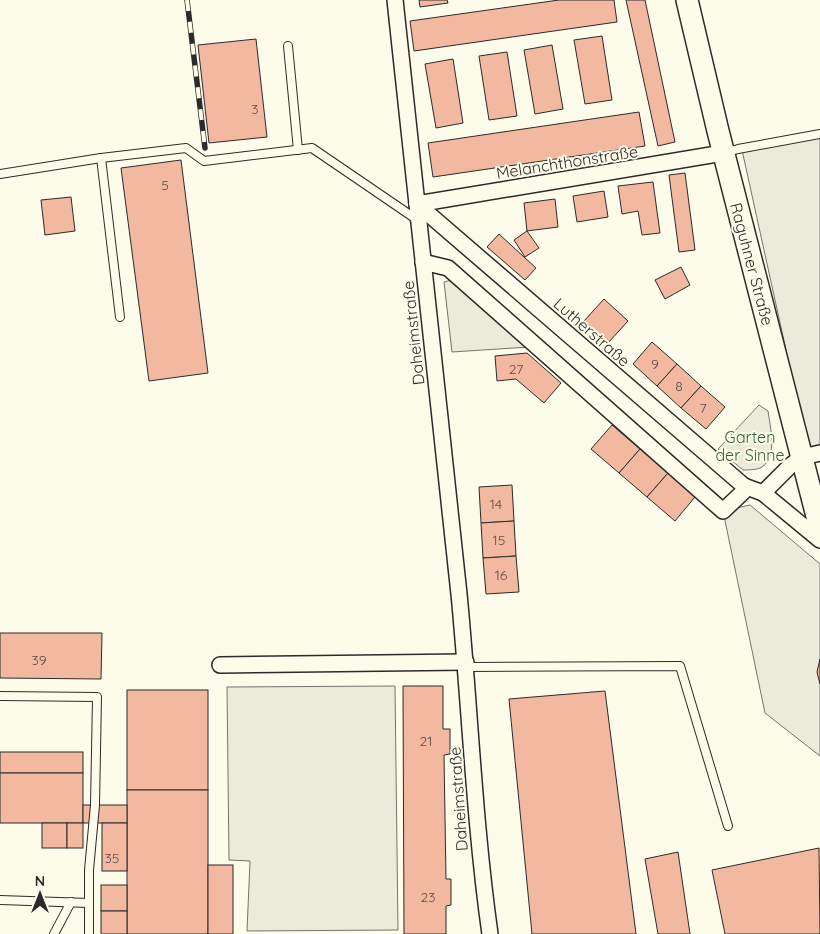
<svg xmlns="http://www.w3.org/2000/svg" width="820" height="934" font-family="Quicksand,sans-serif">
	<rect width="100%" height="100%" fill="#fdfbea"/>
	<g fill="#ecebdb" stroke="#74746e">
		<path d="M820,133V448L808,450L742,150Z"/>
		<path d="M452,280L529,347L452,352L444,282Z"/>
		<path d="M759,405L768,411C770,426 778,456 762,467C757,470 749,470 743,470L718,449Z"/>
		<path d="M750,505L820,564V756L765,713L723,511Z"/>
	</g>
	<path fill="#eceadb" stroke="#74746e" d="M395,686L398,930L247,931L250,861L229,860L227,687Z"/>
	<g fill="#f2b8a0" stroke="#2b2b2b">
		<path d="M419,0H447L448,3L420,7Z"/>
		<path d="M559,0H614L617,22L414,51L410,21Z"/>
		<path d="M626,0H645L675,142L658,146Z"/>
		<path d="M602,36L612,100L585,104L574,40Z"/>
		<path d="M256,39L267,137L209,143L198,45Z"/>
		<path d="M552,45L563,109L535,114L524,50Z"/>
		<path d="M507,52L517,116L489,120L479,56Z"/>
		<path d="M453,59L463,123L436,128L425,64Z"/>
		<path d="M639,112L645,146L433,177L428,143Z"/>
		<path d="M181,160L208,373L149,381L121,168Z"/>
		<path d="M685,173L695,250L679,252L669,175Z"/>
		<path d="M653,182L660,233L642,235L638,211L622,214L618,186Z"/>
		<path d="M604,191L608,217L577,222L573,196Z"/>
		<path d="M71,197L75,231L45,235L41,200Z"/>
		<path d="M555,199L558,227L527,231L524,203Z"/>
		<path d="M527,231L539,248L525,257L514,240Z"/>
		<path d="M499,234L536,268L525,280L487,247Z"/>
		<path d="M681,267L690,285L665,299L655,280Z"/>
		<path d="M604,299L628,321L608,343L584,321Z"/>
		<path d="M652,342L677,364L657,386L633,364Z"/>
		<path d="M527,353L561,383L544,403L516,379L497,381L495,356Z"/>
		<path d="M677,364L701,386L681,408L657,386Z"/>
		<path d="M701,386L725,407L706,429L681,408Z"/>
		<path d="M612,425L640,449L619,473L591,449Z"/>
		<path d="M640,449L668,473L647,497L619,473Z"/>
		<path d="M668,473L695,497L675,521L647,497Z"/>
		<path d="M512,485L514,521L481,523L479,487Z"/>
		<path d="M514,521L516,556L483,558L481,523Z"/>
		<path d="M516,556L519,592L486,594L483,558Z"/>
		<path d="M0,633H102L101,679L0,678Z"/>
		<path d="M820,659V684L817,672Z"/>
		<path d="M403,686H443V729H450V754L444,755L446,879H451V905L446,906V934H404Z"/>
		<rect x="127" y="690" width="81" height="100"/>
		<path d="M605,691L636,934H532L509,699Z"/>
		<rect x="0" y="752" width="83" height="21"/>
		<rect x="0" y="773" width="83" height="50"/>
		<rect x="127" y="790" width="81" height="144"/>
		<rect x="83" y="805" width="44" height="18"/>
		<rect x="42" y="823" width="25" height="25"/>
		<rect x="67" y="823" width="16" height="25"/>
		<rect x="102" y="823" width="25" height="48"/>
		<path d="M819,848L820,934H725L712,870Z"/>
		<path d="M678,852L690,934H658L645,859Z"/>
		<rect x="208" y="865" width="25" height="69"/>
		<rect x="101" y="885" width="26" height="26"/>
		<rect x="101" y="911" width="26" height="23"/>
	</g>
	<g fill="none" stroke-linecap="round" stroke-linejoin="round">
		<g stroke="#2b2b2b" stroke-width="10">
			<g id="lane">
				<path d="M288,46L298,150"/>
				<path d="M724,153L738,149L820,134"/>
				<path d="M101,158L120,317"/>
				<path d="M0,174L101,158L186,148L204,161L312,148L419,221"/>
				<path d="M466,667L680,666L728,826"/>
				<path d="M0,696L97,697L95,805L89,870V934"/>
				<path d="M0,900L89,903"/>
				<path d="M54,934L71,902"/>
			</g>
		</g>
		<g stroke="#2b2b2b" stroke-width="18">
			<g id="street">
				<path d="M395,0L459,594C470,708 474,821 490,934"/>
				<path d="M417,204L744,486L743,492L723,511L448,268L423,262"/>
				<path d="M417,204L723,153"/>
				<path d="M744,486L763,493L820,540"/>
				<path d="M763,493L790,466L802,457L820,453"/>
				<path d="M220,665L466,662"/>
			</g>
		</g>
		<g stroke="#2b2b2b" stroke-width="24">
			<path id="secondary" d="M687,0L718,131L820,528"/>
		</g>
		<use href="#lane" stroke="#fdfbea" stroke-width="8"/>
		<use href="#street" stroke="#fdfbea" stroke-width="15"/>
		<use href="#secondary" stroke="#fdfbea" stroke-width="21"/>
		<g stroke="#2b2b2b" stroke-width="5.5">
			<path id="rail" d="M187,0L205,148"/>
		</g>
		<use href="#rail" stroke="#fdfbea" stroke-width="4" stroke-dasharray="11" stroke-linecap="butt"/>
	</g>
	<g text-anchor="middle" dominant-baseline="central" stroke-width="4" stroke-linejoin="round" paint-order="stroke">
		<g font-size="14" fill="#5d4e48">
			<text x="255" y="109">3</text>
			<text x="165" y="185">5</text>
			<text x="655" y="364">9</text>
			<text x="516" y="369">27</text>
			<text x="679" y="386">8</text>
			<text x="703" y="408">7</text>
			<text x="496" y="504">14</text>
			<text x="499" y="540">15</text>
			<text x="501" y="575">16</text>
			<text x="39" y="660">39</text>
			<text x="426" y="741">21</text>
			<text x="112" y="858">35</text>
			<text x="428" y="897">23</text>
		</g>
		<g font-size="16" fill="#2b2b2b" stroke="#fdfbea">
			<text transform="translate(567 162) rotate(-9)">Melanchthonstraße</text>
			<text transform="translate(752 264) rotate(75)">Raguhner Straße</text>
			<text transform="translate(592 332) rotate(41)">Lutherstraße</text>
			<text transform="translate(413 333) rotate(-96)">Daheimstraße</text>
			<text transform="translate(458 799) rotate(-94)">Daheimstraße</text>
		</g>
		<g font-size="16" fill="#34623c" stroke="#fdfbea">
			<text x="750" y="437">Garten<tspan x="750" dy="18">der Sinne</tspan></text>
		</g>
	</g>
	<g transform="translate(40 894)" stroke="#fdfbea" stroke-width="4" paint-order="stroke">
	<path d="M0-4L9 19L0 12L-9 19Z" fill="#2b2b2b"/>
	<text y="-8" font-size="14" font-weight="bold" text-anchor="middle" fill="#2b2b2b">N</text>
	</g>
</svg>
